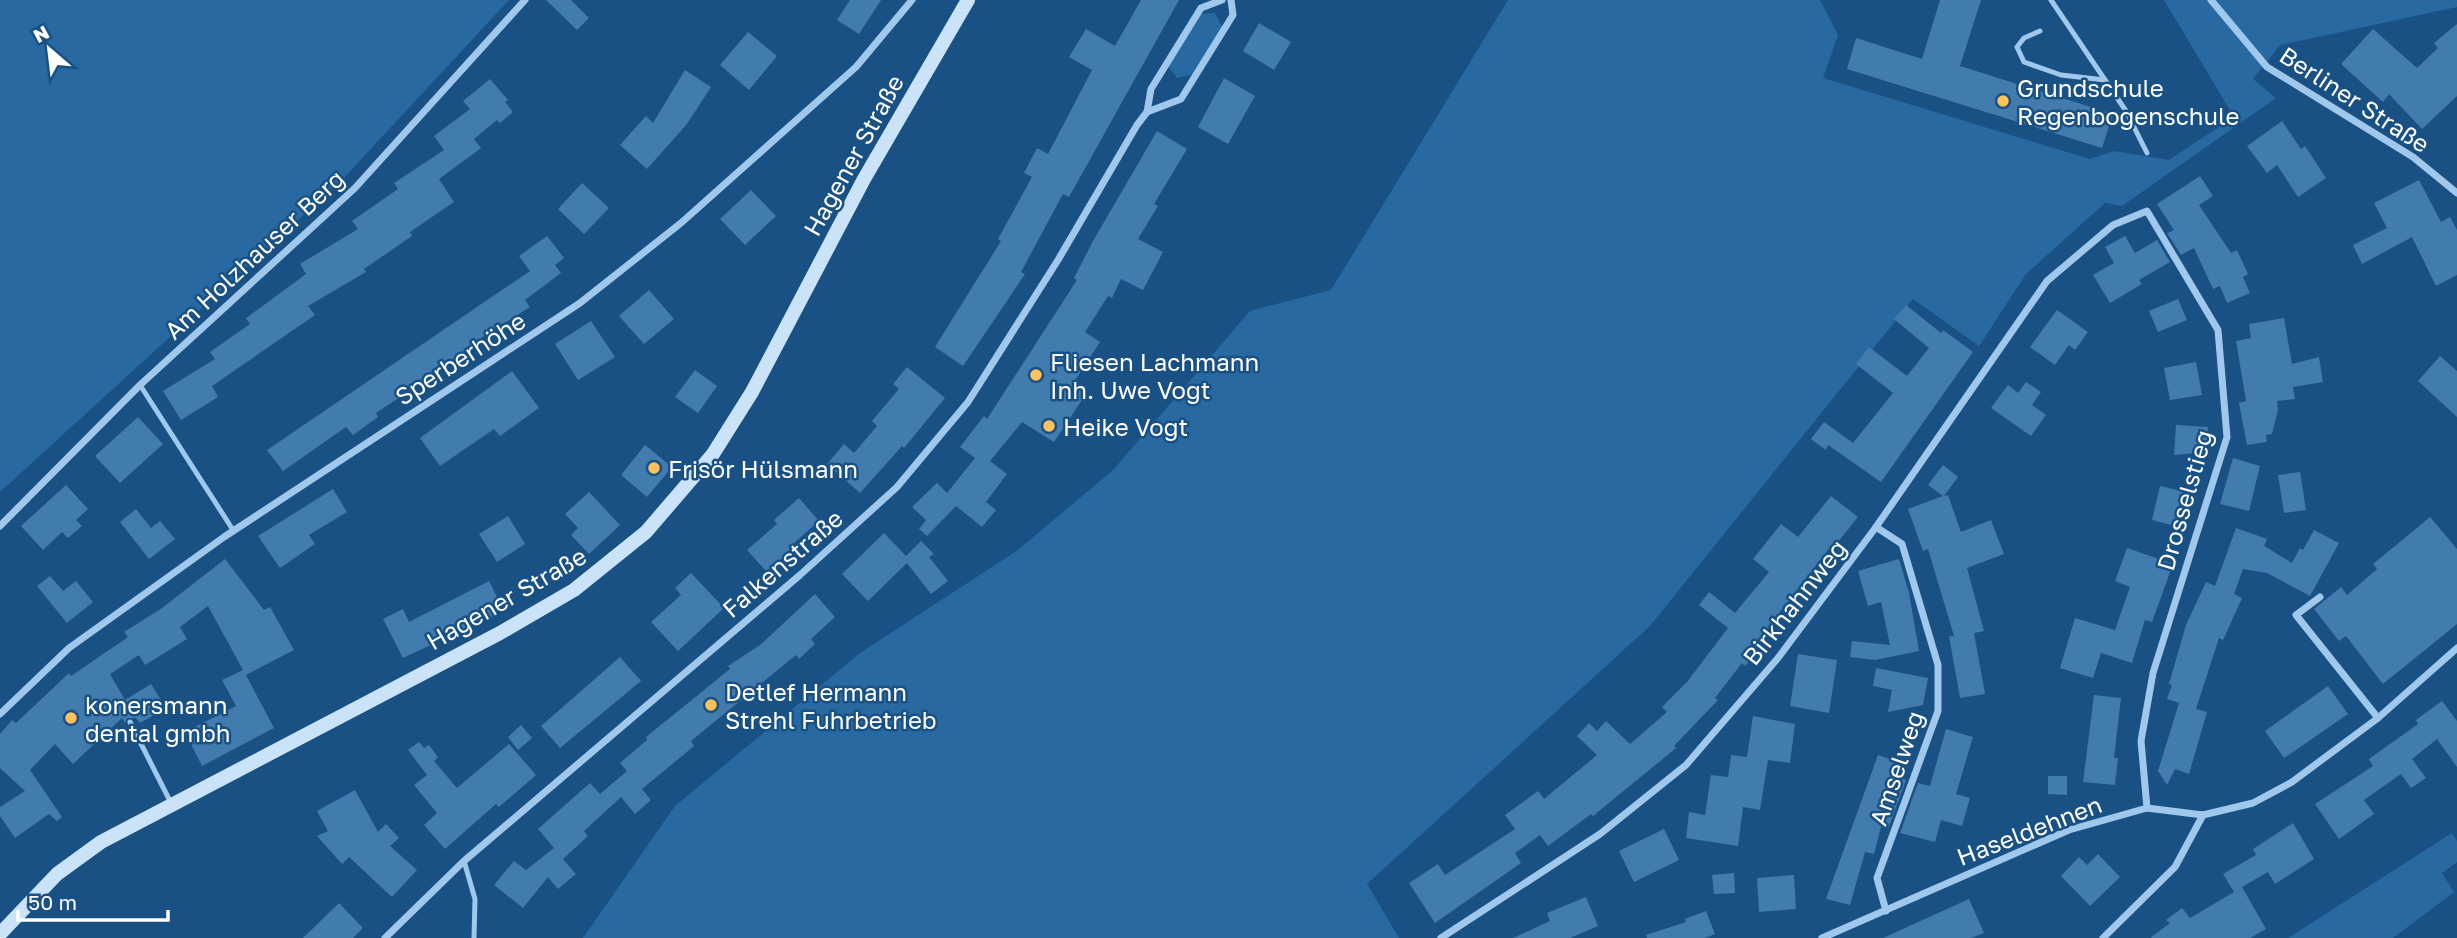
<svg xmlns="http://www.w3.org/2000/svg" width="2457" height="938" font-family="'Golos Text',sans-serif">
	<rect width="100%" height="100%" fill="#195184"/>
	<g fill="#2869a2">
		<path d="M0,0H509L342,180L0,492Z"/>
		<path d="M1508,0H1820L1838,35L1823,78L2090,159L2114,151L2169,160L2234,117L2164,0H2457V7L2280,45L2253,79L2276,98L2122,206L2105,203L2026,274L1979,346L1913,299L1650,626L1367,884L1399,938H583L675,806L860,653L1018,550L1114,469L1250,311L1331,290Z"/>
		<path d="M1215,13L1223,28L1194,74L1177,78L1168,66L1200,14Z"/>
		<path d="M2452,833L2457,841V862L2442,873L2454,892L2393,938H2288Z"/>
	</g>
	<g fill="#427bae">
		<path d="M546,0H571L589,18L577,30Z"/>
		<path d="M850,0H881L859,34L837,20Z"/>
		<path d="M1141,0H1179L1069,197L1063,194L1021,272L1025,274L963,366L935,347L1001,241L998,239L1032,177L1024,173L1037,148L1048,154L1092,70L1069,57L1086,29L1115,46Z"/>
		<path d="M1940,0H1981L1960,66L2113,114L2102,148L1847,69L1856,38L1922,59Z"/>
		<path d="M1259,23L1291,42L1274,70L1243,51Z"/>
		<path d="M2457,24V96L2422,129L2389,94L2383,102L2341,64L2373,29L2417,68L2438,48L2434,43Z"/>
		<path d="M748,32L777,56L749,90L720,65Z"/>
		<path d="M685,70L711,87L687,124L647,169L620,145L646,116L653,123Z"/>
		<path d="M1224,78L1255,96L1228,144L1198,127Z"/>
		<path d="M490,79L508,100L505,102L513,112L500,123L497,120L474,139L481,148L439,179L454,202L410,232L412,236L364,269L366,272L308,306L315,315L212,386L218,397L181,420L163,391L215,359L210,352L250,324L246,318L306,274L300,264L358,229L352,221L398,189L394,183L444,150L434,136L470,109L463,101Z"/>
		<path d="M2282,121L2301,149L2305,146L2326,178L2298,197L2277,165L2267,173L2247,146Z"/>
		<path d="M1157,131L1187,149L1154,204L1158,206L1138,239L1163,252L1143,290L1121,279L1112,298L1108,296L1085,332L1100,342L1072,385L1086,394L1054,442L1022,422L990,461L1007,474L986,502L996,510L982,527L956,506L927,536L919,529L926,520L912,507L937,483L947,493L975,458L960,447L984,416L987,419L1077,280L1074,278L1093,241Z"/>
		<path d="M2200,176L2213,196L2199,205L2231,253L2237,250L2248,274L2243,277L2250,293L2227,303L2220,286L2213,289L2194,248L2181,255L2167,233L2174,230L2157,204Z"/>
		<path d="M2419,180L2441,222L2450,217L2457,230V275L2436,286L2412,237L2362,264L2353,245L2387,228L2374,203Z"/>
		<path d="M582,183L609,208L584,234L558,209Z"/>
		<path d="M751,190L776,216L745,245L720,219Z"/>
		<path d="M547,236L564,258L555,265L561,273L525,300L530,307L481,338L483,342L376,413L378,417L353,435L346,427L283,471L267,450L530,271L519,256Z"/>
		<path d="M2125,236L2135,253L2157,240L2170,262L2139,280L2142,284L2110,303L2093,275L2114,263L2105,247Z"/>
		<path d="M649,290L674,319L644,344L619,316Z"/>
		<path d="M2178,299L2187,320L2158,332L2149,311Z"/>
		<path d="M1906,305L1941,333L1943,330L1973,352L1881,482L1828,445L1826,450L1811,439L1824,422L1853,443L1893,393L1856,364L1869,347L1907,376L1929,348L1894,319Z"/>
		<path d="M2057,310L2088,332L2075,350L2069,345L2055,365L2030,347Z"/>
		<path d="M2284,318L2292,364L2319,357L2323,382L2293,387L2295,399L2277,401L2278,410L2272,434L2266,435L2267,442L2247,445L2239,403L2246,401L2236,341L2251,338L2249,324Z"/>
		<path d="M591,321L615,357L578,380L555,344Z"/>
		<path d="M2440,356L2457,371V417L2418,381Z"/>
		<path d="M2196,362L2202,395L2170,400L2164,368Z"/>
		<path d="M907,367L945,398L904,448L902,446L860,493L827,464L844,444L854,453L877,426L872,421L899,389L893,384Z"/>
		<path d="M695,370L717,386L698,413L675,397Z"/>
		<path d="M512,371L539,408L500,436L494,429L440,466L420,438Z"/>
		<path d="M2026,382L2041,392L2032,405L2046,415L2031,436L1991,408L2008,385L2018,393Z"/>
		<path d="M138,417L163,444L120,483L95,456Z"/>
		<path d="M2176,425L2208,427L2207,452L2174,455Z"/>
		<path d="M645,445L672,467L647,497L621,475Z"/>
		<path d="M2233,458L2260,466L2249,511L2220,504Z"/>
		<path d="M1943,465L1958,477L1944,496L1948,495L1961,532L1991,520L2004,554L1967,568L1984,631L1974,633L1985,694L1960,698L1949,636H1954L1928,549L1923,551L1908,509L1943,496L1928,485Z"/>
		<path d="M2300,472L2306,510L2284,513L2278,475Z"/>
		<path d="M66,485L88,509L76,520L82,526L68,538L62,532L43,550L21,526Z"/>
		<path d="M2160,486L2195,494L2186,529L2152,520Z"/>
		<path d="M333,489L347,512L309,535L315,544L280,568L258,536Z"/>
		<path d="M589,492L620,525L589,554L571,535L578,528L565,514Z"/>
		<path d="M1831,496L1858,517L1833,548L1831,546L1751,649L1756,653L1745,666L1742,663L1715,698L1718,700L1674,746L1676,748L1593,816L1591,814L1548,846L1540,835L1515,853L1521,863L1435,923L1409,883L1438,864L1445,875L1515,829L1505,815L1538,791L1544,799L1597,755L1577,736L1589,723L1597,731L1606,721L1630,744L1667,712L1662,707L1687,682L1728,628L1699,605L1709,592L1735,613L1769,572L1753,559L1781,524L1798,537Z"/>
		<path d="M799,498L819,521L794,543L797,546L767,572L747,550L777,524L774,520Z"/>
		<path d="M136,509L151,528L160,521L175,539L149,559L120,522Z"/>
		<path d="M508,516L525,544L497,562L479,534Z"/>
		<path d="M2430,517L2457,549V624L2383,684L2346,636L2339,641L2314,609L2341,587L2347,595L2377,569L2373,564Z"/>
		<path d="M2236,528L2267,539L2264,546L2292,563L2300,548L2303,550L2314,530L2339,543L2310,596L2267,573L2243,569L2234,594L2242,598L2223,640L2219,638L2196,709L2207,712L2189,774L2175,769L2167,785L2158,771L2179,703L2167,699L2172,685L2169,684L2186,625L2206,582L2215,586Z"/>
		<path d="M884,533L906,556L921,541L934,554L929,557L948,581L931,594L907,563L868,601L842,574Z"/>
		<path d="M2127,548L2173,564L2152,622L2145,620L2132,663L2101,653L2093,678L2060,668L2075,618L2115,630L2130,587L2115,581Z"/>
		<path d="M225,559L264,610L270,607L294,650L246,675L274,728L202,766L185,732L236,706L222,680L243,670L208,606L180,627L187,639L145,665L139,655L110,674L125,700L151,684L166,708L140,723L136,718H127L125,723L122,718L73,764L55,744L30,770L62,817L57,821L49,814L15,838L0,816V807L25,791L0,768V734L12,720L16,723L69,673L71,676L128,637L124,632L162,608Z"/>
		<path d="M1899,559L1909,593L1919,651L1875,660L1850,657L1852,641L1890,645L1881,602L1868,606L1858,571Z"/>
		<path d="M691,573L724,608L678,651L651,622L681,595L675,588Z"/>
		<path d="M50,576L63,591L76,581L93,602L67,623L37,586Z"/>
		<path d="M489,581L504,611L403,658L383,619L403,609L409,622Z"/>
		<path d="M815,594L835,617L811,639L815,644L799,659L796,655L691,741L694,746L642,789L651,800L635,814L621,797L584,831L588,836L563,859L576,874L558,889L548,877L523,908L494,885L514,861L526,870L554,848L538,829L590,783L600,794L627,771L620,763L647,740L646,737L730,669L728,666L760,645Z"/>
		<path d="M1798,654L1837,660L1829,713L1790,706Z"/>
		<path d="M620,657L641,681L560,748L541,726Z"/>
		<path d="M1876,668L1928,678L1923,705L1888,712L1892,690L1873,686Z"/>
		<path d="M2328,686L2348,714L2284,758L2265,731Z"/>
		<path d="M2094,695L2121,698L2114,758H2118L2115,785L2083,782Z"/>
		<path d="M2442,701L2457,721V767L2437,739L2412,759L2426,778L2411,788L2401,774L2364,800L2374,814L2339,839L2315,804L2373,766L2369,759L2418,724L2416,720Z"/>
		<path d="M1753,716L1795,724L1790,763L1768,760L1760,810L1743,807L1738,846L1686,838L1689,812L1705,815L1711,775L1728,777L1731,755L1747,757Z"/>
		<path d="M521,725L532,738L518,750L508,737Z"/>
		<path d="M1946,729L1973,737L1956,794L1970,798L1962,826L1941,820L1935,842L1900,833L1918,783L1930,786Z"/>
		<path d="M419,742L424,748L429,745L438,757L434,761L457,788L509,744L536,775L499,807L496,804L445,849L424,825L437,813L414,785L427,775L408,750Z"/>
		<path d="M1878,755L1901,763L1896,777L1906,780L1888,829L1881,827L1874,854L1865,852L1850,905L1826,899Z"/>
		<path d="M2048,776H2067V795L2048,794Z"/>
		<path d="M355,790L378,832L386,824L399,838L390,846L417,870L392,897L349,857L342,864L317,836L328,831L317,811Z"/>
		<path d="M2293,823L2314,859L2275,884L2268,872L2242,887L2266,929L2250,938H2150L2170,923L2166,920L2182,908L2190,918L2234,892L2223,874L2256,855L2253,849Z"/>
		<path d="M1664,829L1679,860L1634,882L1619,851Z"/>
		<path d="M2098,854L2120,877L2090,906L2061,876L2079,857L2087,865Z"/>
		<path d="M1734,873L1735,893L1714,894L1712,875Z"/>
		<path d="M1794,875L1796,909L1759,912L1757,878Z"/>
		<path d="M1586,897L1598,926L1570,938H1513L1550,921L1547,913Z"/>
		<path d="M1969,899L1984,933L1971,938H1883Z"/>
		<path d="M339,903L363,928L353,938H303Z"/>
		<path d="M1706,911L1715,934L1705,938H1647L1646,935L1686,922L1685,919Z"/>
	</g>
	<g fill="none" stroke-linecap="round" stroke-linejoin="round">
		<g stroke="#9fc8ec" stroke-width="5">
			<path d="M2051,0L2126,111L2147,153"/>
			<path d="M2040,31L2024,38L2017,47L2024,62L2061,75L2105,80"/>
			<path d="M140,385L233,530"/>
			<path d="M130,722L171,803"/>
			<path d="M464,861L475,899L474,938"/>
		</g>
		<g stroke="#9fc8ec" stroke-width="7">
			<path d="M2211,0L2267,67L2413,157L2457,193"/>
			<path d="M1147,112L1151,89L1201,8L1222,0"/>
			<path d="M0,526L140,385L355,188L525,0"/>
			<path d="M1876,527L1902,544L1938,665V711L1877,878L1886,911"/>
			<path d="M2320,597L2296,615L2378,718"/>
			<path d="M0,714L69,648L224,537L580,303L681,223L856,67L912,0"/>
			<path d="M385,938L464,861L800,575L897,487L968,402L1058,260L1137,125L1147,112L1181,99L1233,15L1231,0"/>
			<path d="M1441,938L1600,834L1686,765L1778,658L1876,527L2047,281L2113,225L2147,211L2218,330L2227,437L2153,673L2141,741L2147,808"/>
			<path d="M1822,938L2069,830L2147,808L2203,815L2253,803L2292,782L2378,718L2457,648"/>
			<path d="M2103,938L2175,867L2203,815"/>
		</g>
		<path stroke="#cbe3f9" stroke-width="14" d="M0,934L57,874L101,842L500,633L574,590L646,532L713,454L752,392L864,179L968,0"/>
	</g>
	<g fill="#ffc25a" stroke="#195184" stroke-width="2.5">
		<circle cx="2003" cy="101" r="7"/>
		<circle cx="1036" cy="375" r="7"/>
		<circle cx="1049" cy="426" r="7"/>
		<circle cx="654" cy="468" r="7"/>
		<circle cx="711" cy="705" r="7"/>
		<circle cx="71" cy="718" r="7"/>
	</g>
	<g text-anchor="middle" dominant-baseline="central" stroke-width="5" stroke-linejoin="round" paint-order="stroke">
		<g font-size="24" fill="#fff" stroke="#195184" text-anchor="start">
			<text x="2017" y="87">Grundschule<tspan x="2017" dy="28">Regenbogenschule</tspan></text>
			<text x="1050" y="361">Fliesen Lachmann<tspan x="1050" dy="28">Inh. Uwe Vogt</tspan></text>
			<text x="1063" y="426">Heike Vogt</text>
			<text x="668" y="468">Frisör Hülsmann</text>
			<text x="725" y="691">Detlef Hermann<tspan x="725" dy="28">Strehl Fuhrbetrieb</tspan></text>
			<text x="85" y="704">konersmann<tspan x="85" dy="28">dental gmbh</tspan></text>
		</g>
		<g font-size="24" fill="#fff" stroke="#195184">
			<text transform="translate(2355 99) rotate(33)">Berliner Straße</text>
			<text transform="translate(853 155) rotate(-61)">Hagener Straße</text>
			<text transform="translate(254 254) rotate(-43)">Am Holzhauser Berg</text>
			<text transform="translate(460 358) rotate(-33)">Sperberhöhe</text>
			<text transform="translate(2184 500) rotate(-74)">Drosselstieg</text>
			<text transform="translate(782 563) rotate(-41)">Falkenstraße</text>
			<text transform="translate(506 598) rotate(-30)">Hagener Straße</text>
			<text transform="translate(1794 602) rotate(-52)">Birkhahnweg</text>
			<text transform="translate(1896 768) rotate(-71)">Amselweg</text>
			<text transform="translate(2029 830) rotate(-21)">Haseldehnen</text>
		</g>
	</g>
	<g transform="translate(49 49) rotate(332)" stroke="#195184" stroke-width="5" paint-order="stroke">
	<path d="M0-5L12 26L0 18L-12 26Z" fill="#ffffff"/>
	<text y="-10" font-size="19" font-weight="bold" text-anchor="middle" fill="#ffffff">N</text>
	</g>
	<path d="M18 910v10h150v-10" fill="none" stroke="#ffffff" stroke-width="3.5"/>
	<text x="28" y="910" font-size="21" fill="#ffffff" stroke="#195184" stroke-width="5" paint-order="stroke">50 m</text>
</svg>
